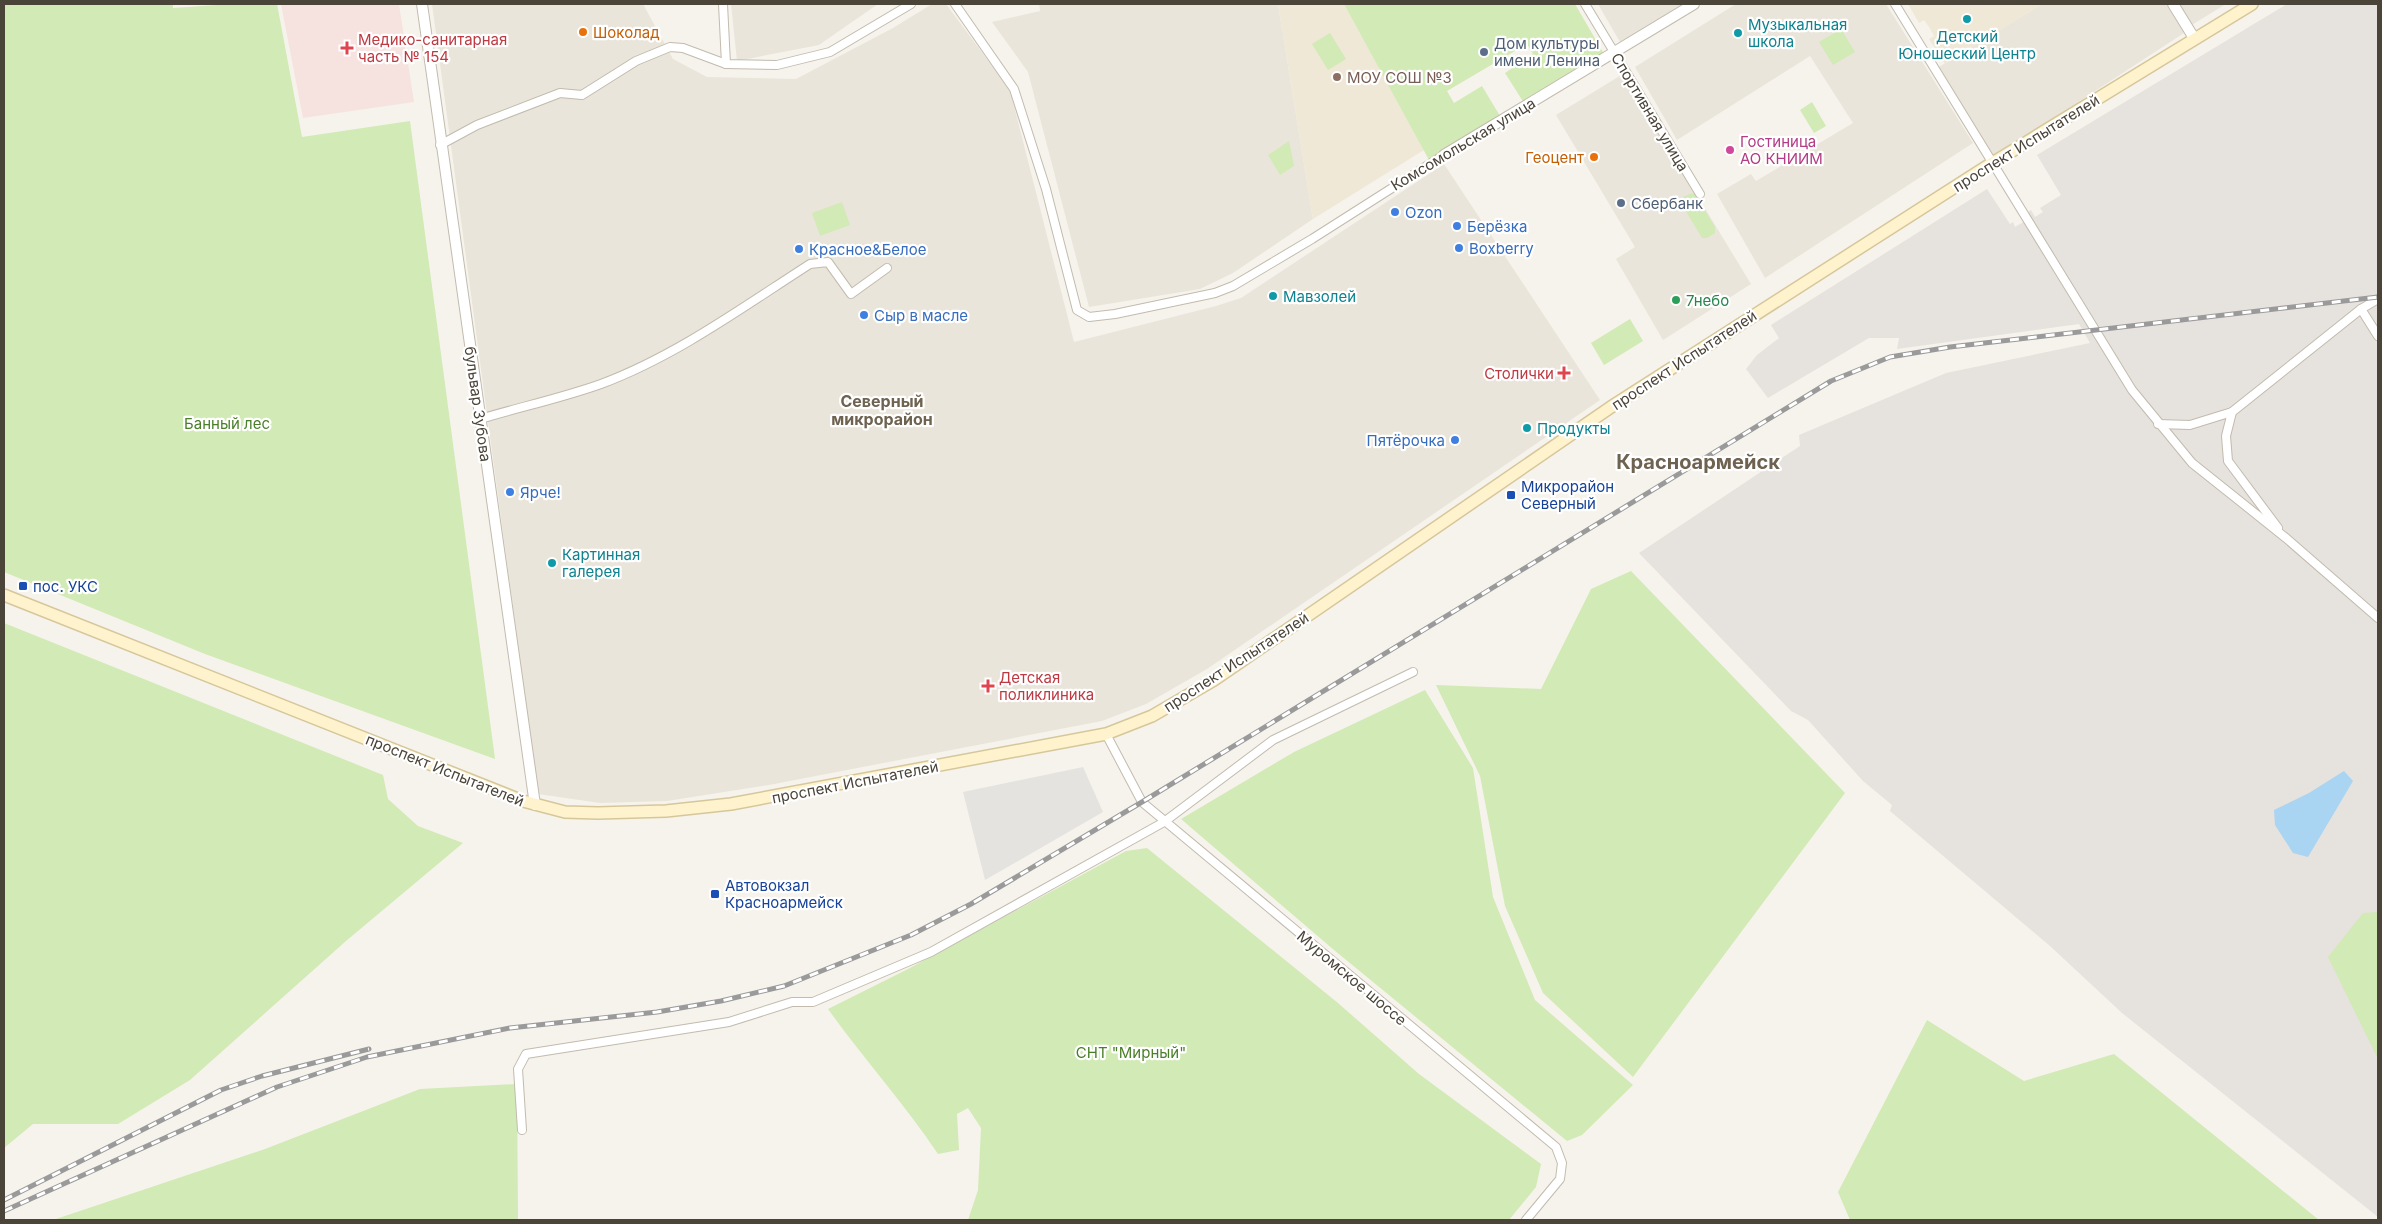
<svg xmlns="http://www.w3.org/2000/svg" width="2382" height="1224" font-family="Inter,sans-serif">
	<rect width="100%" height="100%" fill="#f6f3ec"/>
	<g fill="#eae5da">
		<path d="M432,4H643L673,59L707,77L796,79L893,28L932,4H946L1010,90L1074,342L1216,306L1241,298L1444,164L1600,400L1207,669L1146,704L1102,721L769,785L667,801L600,803L538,794Z"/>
		<path d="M731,4H878L819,45L737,61Z"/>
		<path d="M1039,4H1278L1313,219L1233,273L1200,289L1089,307L1028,72L992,22L1040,11Z"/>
		<path d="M1598,4H1684L1620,42Z"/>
		<path d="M1736,4H1886L1973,143L1765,278L1717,194L1751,174L1756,181L1853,123L1810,56L1677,140L1635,67Z"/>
		<path d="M2042,4H2166L2184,33L1994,157L1939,67Z"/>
		<path d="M2177,4H2226L2190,26Z"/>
		<path d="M1623,74L1751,284L1663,340L1616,259L1635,247L1556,115Z"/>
	</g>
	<path fill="#e6e2dd" d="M2287,4H2378V1217L2122,1013L2050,946L1890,811L1892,805L1863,781L1808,720L1791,711L1639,553L1800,446L1799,435L1946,373L2090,343L2079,324L1897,349L1899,338H1869L1768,398L1746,369L1757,355L1779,338L1771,325L1987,189L2010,224L2013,222L2015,227L2025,221L2022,216L2031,210L2035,217L2043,212L2040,208L2061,195L2037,155Z"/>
	<g fill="#efe8d6">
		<path d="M1278,4H1344L1424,150L1313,219Z"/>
		<path d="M1908,4H2042L1945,64L1929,39L1934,36L1929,27L1924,20L1919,23Z"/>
	</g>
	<path fill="#f6e3e0" d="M281,4H399L414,102L303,118Z"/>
	<g fill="#d2eab5">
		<path d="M4,4H173V8L232,4H277L302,137L410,121L495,759L205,654L4,572Z"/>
		<path d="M1344,4H1575L1604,54L1524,103L1505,73L1533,54L1527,44L1447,91L1454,103L1482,86L1500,116L1429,160Z"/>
		<path d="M1841,29L1855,52L1833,65L1819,42Z"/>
		<path d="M1330,33L1346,59L1328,70L1312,44Z"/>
		<path d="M1812,102L1826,126L1814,133L1800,110Z"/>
		<path d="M1289,141L1294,166L1280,175L1268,155Z"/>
		<path d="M1692,193L1695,194L1715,227V233L1707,238H1702L1681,203L1683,197Z"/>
		<path d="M842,202L850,225L820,236L812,213Z"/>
		<path d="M1630,319L1643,341L1604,365L1591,343Z"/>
		<path d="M1631,571L1845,793L1633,1077L1543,993L1505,906L1480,776L1436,685L1541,689L1591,589Z"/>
		<path d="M4,623L383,775L388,799L418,826L463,843L346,941L190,1080L118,1124H33L4,1148Z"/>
		<path d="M1425,690L1473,768L1493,897L1535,1000L1633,1085L1582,1135L1567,1141L1334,950L1181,819L1294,752Z"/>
		<path d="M1147,848L1338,1003L1419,1074L1541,1164L1536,1187L1509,1220H968L978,1190L981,1128L968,1108L957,1114L959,1150L938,1154C904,1103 863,1058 828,1009L908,969L1126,851Z"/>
		<path d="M2378,912V1059L2328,957L2363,913Z"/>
		<path d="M1927,1020L2024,1081L2114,1054L2319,1220H1850L1838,1192Z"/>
		<path d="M517,1084L518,1220H53L265,1149L420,1089Z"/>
	</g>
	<path fill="#e5e3e0" d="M1083,767L1103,812L985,880L963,792Z"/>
	<path fill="#a9d4f2" d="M2344,771L2353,781L2308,857L2293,853L2275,825L2274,810L2309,793Z"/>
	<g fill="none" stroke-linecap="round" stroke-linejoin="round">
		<g stroke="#c2bbae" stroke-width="10">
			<g id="minor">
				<path d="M723,4L726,64"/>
				<path d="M955,4L1014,89L1046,189L1077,310L1089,317L1115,314L1215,293L1233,286L1312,239L1444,155"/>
				<path d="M1585,4L1700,194"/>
				<path d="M1895,4L2132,390L2192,463L2286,538L2378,618"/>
				<path d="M440,145L477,125L560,93L582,95L636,61L670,47L683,48L726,64L777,65L830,52L911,4"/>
				<path d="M2361,309L2378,336"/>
				<path d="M2232,412L2226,436L2228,461L2278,528"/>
				<path d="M480,419C520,407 562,398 601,384C676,356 743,307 810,264L828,262L851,294L887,268"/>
				<path d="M2158,424L2190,425L2232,412L2361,309L2378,299"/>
				<path d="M1106,734L1142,802L1556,1147L1562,1163L1560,1179L1526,1220"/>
				<path d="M522,1130L518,1069L526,1054L729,1022L792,1002H813L931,952L1164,822L1273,740L1413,672"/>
			</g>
		</g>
		<g stroke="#c2bbae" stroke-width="12">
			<g id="tertiary">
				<path d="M422,4L535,805"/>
				<path d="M2173,4L2194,38"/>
				<path d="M1444,155L1694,4"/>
			</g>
		</g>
		<g stroke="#d6c79b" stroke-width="14">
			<path id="secondary" d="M4,595L523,801L565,812L598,813L666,811L731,804L1106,734L1152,716L1214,680L1611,407L1986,167L2252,4"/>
		</g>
		<use href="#minor" stroke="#fff" stroke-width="8"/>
		<use href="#tertiary" stroke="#fff" stroke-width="10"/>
		<use href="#secondary" stroke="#fff3cd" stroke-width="11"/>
		<g stroke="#9a9a9a" stroke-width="5">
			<g id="rail">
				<path d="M4,1200L221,1090L262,1076L369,1049"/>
				<path d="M4,1211L277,1087L367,1057L510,1028L657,1012L721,1001L784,986L911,935L971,904L1142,802L1831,381L1890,357L1950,347L2378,297"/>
			</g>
		</g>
		<use href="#rail" stroke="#fff" stroke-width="3" stroke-dasharray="9" stroke-linecap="butt"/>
	</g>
	<g fill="#0f9aa8" stroke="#fff" stroke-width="2">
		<circle cx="1967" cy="19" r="5"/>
		<circle cx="1738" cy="33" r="5"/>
		<circle cx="1273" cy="296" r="5"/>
		<circle cx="1527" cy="428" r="5"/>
		<circle cx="552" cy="563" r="5"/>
	</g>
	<g fill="#e8710a" stroke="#fff" stroke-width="2">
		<circle cx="583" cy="32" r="5"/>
		<circle cx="1594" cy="157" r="5"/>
	</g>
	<g fill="#e0444e" stroke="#fff" stroke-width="2">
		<path d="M344.5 40.5h5v5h5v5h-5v5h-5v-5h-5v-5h5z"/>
		<path d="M1561.5 365.5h5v5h5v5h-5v5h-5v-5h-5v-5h5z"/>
		<path d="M985.5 678.5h5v5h5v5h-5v5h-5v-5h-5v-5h5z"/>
	</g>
	<g fill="#5c6f8a" stroke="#fff" stroke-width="2">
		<circle cx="1484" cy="52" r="5"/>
		<circle cx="1621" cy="203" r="5"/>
	</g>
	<circle fill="#8d6e63" stroke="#fff" stroke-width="2" cx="1337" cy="77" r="5"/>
	<circle fill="#d1479c" stroke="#fff" stroke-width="2" cx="1730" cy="150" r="5"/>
	<g fill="#3f7fe0" stroke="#fff" stroke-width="2">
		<circle cx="1395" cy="212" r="5"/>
		<circle cx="1457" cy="226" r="5"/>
		<circle cx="1459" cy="248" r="5"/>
		<circle cx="799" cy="249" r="5"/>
		<circle cx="864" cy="315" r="5"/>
		<circle cx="1455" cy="440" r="5"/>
		<circle cx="510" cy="492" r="5"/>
	</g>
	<circle fill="#2e9e5b" stroke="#fff" stroke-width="2" cx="1676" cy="300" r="5"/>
	<g fill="#1a4fb4" stroke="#fff" stroke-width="2">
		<rect x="1506" y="490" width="10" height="10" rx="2.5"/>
		<rect x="18" y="581" width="10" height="10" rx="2.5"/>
		<rect x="710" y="889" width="10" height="10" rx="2.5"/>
	</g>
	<g text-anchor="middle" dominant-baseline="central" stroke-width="4.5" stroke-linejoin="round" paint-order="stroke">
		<g font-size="15" fill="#0d838f" stroke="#fff" text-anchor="start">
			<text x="1748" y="24">Музыкальная<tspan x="1748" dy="17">школа</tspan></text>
			<text x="1967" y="36" text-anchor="middle">Детский<tspan x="1967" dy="17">Юношеский Центр</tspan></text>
			<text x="1283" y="296">Мавзолей</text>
			<text x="1537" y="428">Продукты</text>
			<text x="562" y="554">Картинная<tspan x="562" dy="17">галерея</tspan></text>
		</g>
		<g font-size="15" fill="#c56008" stroke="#fff" text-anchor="start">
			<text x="593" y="32">Шоколад</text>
			<text x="1584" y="157" text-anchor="end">Геоцент</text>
		</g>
		<g font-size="15" fill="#be3a42" stroke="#fff" text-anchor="start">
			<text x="358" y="39">Медико-санитарная<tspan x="358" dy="17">часть № 154</tspan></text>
			<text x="1554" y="373" text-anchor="end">Столички</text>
			<text x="999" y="677">Детская<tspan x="999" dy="17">поликлиника</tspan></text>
		</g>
		<g font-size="15" fill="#4e5e75" stroke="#fff" text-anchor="start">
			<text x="1494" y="43">Дом культуры<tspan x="1494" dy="17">имени Ленина</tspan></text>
			<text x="1631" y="203">Сбербанк</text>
		</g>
		<g font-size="15" fill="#785e54" stroke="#fff" text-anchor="start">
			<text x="1347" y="77">МОУ СОШ №3</text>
		</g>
		<g font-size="15" fill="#4b4439" stroke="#fff">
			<text transform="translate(1650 112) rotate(59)">Спортивная улица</text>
			<text transform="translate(2026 143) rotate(-32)">проспект Испытателей</text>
			<text transform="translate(1463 144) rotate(-31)">Комсомольская улица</text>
			<text transform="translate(1684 360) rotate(-33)">проспект Испытателей</text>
			<text transform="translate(478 404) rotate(82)">бульвар Зубова</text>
			<text transform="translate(1236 662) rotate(-33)">проспект Испытателей</text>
			<text transform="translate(445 770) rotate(22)">проспект Испытателей</text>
			<text transform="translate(855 782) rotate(-11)">проспект Испытателей</text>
			<text transform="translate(1352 978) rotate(40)">Муромское шоссе</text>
		</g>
		<g font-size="15" fill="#b23c85" stroke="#fff" text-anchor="start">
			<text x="1740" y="141">Гостиница<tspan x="1740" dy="17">АО КНИИМ</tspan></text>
		</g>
		<g font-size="15" fill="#366cbe" stroke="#fff" text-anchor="start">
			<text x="1405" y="212">Ozon</text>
			<text x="1467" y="226">Берёзка</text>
			<text x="1469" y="248">Boxberry</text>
			<text x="809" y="249">Красное&amp;Белое</text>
			<text x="874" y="315">Сыр в масле</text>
			<text x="1445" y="440" text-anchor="end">Пятёрочка</text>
			<text x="520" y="492">Ярче!</text>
		</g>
		<g font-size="15" fill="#27864d" stroke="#fff" text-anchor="start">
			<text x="1686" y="300">7небо</text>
		</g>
		<g font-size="15" fill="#4a7f2a" stroke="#fff">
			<text x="227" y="423">Банный лес</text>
			<text x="1131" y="1052">СНТ "Мирный"</text>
		</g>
		<g font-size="15" fill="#164399" stroke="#fff" text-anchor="start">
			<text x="1521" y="486">Микрорайон<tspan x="1521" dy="17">Северный</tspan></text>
			<text x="33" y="586">пос. УКС</text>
			<text x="725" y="885">Автовокзал<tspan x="725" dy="17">Красноармейск</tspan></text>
		</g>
		<g font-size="16" font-weight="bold" fill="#6e6250" stroke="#fff">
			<text x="882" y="401">Северный<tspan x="882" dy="18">микрорайон</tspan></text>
		</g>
		<g font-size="20" font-weight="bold" fill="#6e6250" stroke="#fff">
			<text x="1698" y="462">Красноармейск</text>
		</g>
	</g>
	<rect width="2382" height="1224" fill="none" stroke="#4b4439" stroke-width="10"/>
</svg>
